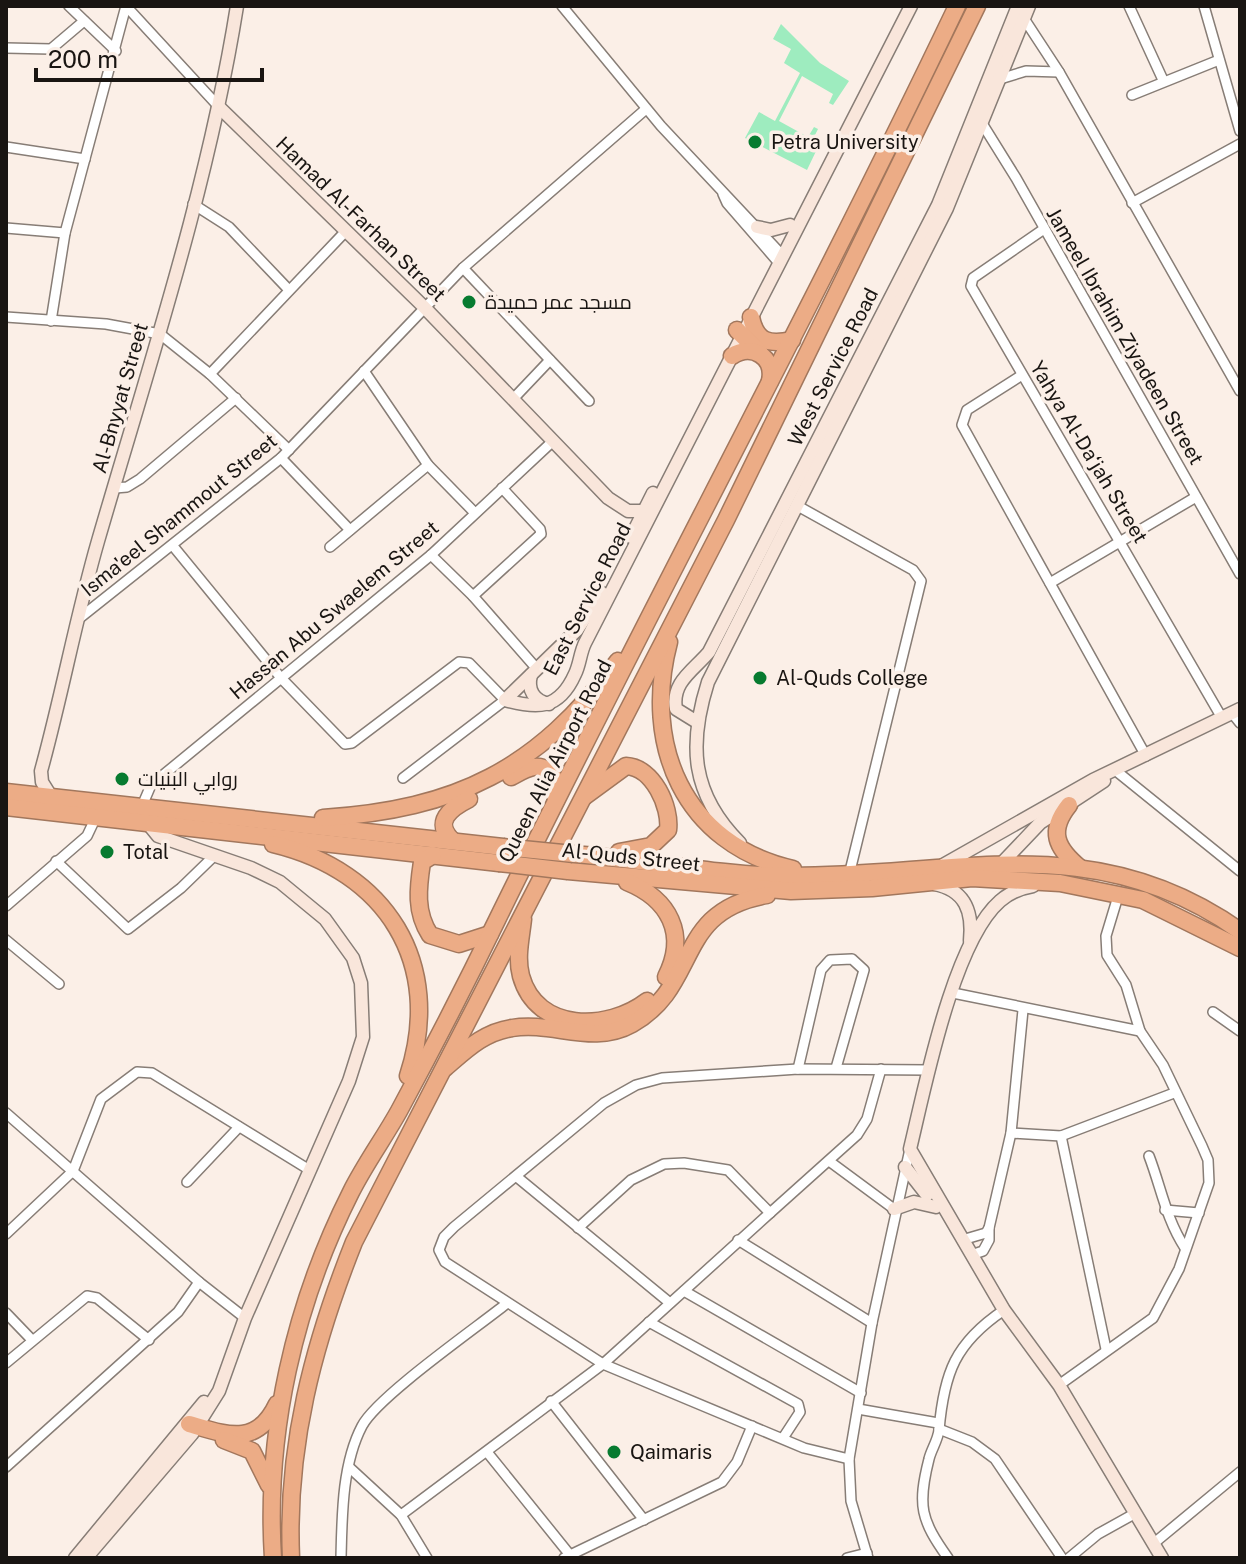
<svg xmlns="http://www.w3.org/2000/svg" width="1246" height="1564" font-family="'Public Sans',Cairo,sans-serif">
	<rect width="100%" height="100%" fill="#fbefe7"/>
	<path fill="#9eecbf" d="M781,24L820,63L849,81L833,105L829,103L833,94L802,76L779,121L808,137L814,127L818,129L813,139L818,147L807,170L745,138L759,112L775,121L800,73L784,63L791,49L773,39Z"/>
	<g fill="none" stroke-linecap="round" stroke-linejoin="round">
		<g stroke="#877d76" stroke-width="12">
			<g id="street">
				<path d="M69,6L116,51"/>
				<path d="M126,6L219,107"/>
				<path d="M562,6L661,126L783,256"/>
				<path d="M1129,6L1163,80"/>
				<path d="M1204,6L1240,131"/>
				<path d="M1023,17L1059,72L1240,391"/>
				<path d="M6,48L51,49L84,21"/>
				<path d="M1000,79L1026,71L1059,72"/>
				<path d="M1132,95L1219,60"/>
				<path d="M977,123L983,125L1016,178L1240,574"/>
				<path d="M6,147L85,159"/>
				<path d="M723,194L727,203L779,263"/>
				<path d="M1132,203L1240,144"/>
				<path d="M193,204L229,227L289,290"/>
				<path d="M6,228L65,233"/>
				<path d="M1044,229L973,278L971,286L1222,718"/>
				<path d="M463,268L589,401"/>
				<path d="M6,317L106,324L160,334L210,374L289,450"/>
				<path d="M51,321L65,233L126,6"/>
				<path d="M364,371L428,465"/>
				<path d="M210,374L345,232"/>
				<path d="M1022,375L967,410L962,425L1146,756"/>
				<path d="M513,399L550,360"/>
				<path d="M281,458L350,530"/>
				<path d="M115,488L127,487L140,479L236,398"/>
				<path d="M796,505L913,570L921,581L849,875"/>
				<path d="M173,546L281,678L345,744L352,743L459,662L469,663L505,700L403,778"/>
				<path d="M330,547L428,465L474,512"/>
				<path d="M431,555L473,596L537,669"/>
				<path d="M1050,583L1196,497"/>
				<path d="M473,596L541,534L540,529L502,488"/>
				<path d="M81,617L281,458L463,268L646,109"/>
				<path d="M1232,713L1240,723"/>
				<path d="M1115,770L1240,871"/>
				<path d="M142,806L151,785L431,555L553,441"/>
				<path d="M56,861L128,929L181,888L214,856"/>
				<path d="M6,906L87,836L96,817"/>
				<path d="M6,940L59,984"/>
				<path d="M953,993L1140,1031"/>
				<path d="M1213,1012L1240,1031"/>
				<path d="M798,1069L821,970L830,960L852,959L864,970L836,1068"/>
				<path d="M6,1113L199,1282L245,1318"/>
				<path d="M1011,1133L1061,1136L1174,1093"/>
				<path d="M1061,1136L1106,1349"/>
				<path d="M1149,1156C1161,1187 1166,1219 1185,1248"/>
				<path d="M829,1161L894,1209"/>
				<path d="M517,1177L670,1303"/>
				<path d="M187,1182L239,1127"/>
				<path d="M1165,1210L1199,1213"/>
				<path d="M578,1228L631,1180L664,1164L684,1163L728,1170L770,1213L857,1135L867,1119L881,1069"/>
				<path d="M6,1234L73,1171L101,1099L137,1072L152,1073L308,1169"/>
				<path d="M738,1240L872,1323"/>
				<path d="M962,1240L986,1233L989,1228"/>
				<path d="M971,1255L983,1251L989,1240V1228L1011,1133L1023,1010"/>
				<path d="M684,1291L861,1393"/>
				<path d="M6,1313L32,1340"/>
				<path d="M649,1322L798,1404L800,1412L783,1438"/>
				<path d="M6,1363L87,1296L97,1298L149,1340"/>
				<path d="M1059,1385L1153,1318L1179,1269L1209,1183L1208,1160L1202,1146L1163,1065L1140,1031L1126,985L1107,955L1106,936L1119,893"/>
				<path d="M551,1401L644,1520"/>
				<path d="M858,1409L938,1423"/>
				<path d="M939,1429L972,1442L995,1459L1062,1558"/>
				<path d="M487,1452L570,1555"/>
				<path d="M849,1459L804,1448L603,1364L445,1262L439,1250L444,1237L454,1227L604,1103L636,1085L662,1078L798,1069L929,1070"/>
				<path d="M6,1467L178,1312L199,1282"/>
				<path d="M350,1468L401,1515L427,1558"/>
				<path d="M401,1515L603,1364L770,1213"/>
				<path d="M1153,1544L1240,1472"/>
				<path d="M341,1558C342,1516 342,1464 362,1426C377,1397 476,1328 506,1304"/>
				<path d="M564,1558L722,1482L737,1462L752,1426"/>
				<path d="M847,1558L867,1553"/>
				<path d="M868,1558L851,1501L849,1459L872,1323L910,1149"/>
				<path d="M948,1558C921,1520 917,1506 929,1459C931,1450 938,1440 939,1430C944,1373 955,1343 1004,1310"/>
				<path d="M1069,1558L1098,1534L1134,1514"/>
			</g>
		</g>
		<g stroke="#877d76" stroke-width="15">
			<g id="secondary">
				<path d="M219,107L423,306L608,498L628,511H649"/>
				<path d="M757,227L771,230L790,225"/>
				<path d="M631,537L653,493"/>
				<path d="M531,675C527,690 534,701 549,704"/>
				<path d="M505,700C537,709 559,710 575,674C580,664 580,653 585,643L911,6"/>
				<path d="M505,700L577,630L602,593"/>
				<path d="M697,722L676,709C671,682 694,670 709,652L938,205L1018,6"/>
				<path d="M52,798L42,782L41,771C62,695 76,617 98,541C149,365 208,188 237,6"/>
				<path d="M740,843C691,794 688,745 708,682L947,208L1029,6"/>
				<path d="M1003,862L1040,823L1104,781"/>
				<path d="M943,865L1093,780L1240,709"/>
				<path d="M934,884C966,890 973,912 970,941"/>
				<path d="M1033,886C1021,888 1010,892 1000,901C953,942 925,1087 910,1149L1004,1310L1059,1385L1162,1558"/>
				<path d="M905,1167L927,1195"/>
				<path d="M894,1209L914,1202L936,1207"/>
				<path d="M75,1558L204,1402"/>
				<path d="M86,1558L192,1434L219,1391L245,1318L349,1081L363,1037L361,983L353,958L325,919L280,882L251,868L158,836L145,820"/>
			</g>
		</g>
		<g stroke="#a2775d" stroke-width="19">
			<g id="highway">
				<path d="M751,317C756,342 769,345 792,340"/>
				<path d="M737,330L760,353"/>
				<path d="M732,356C752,343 775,357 770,381"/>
				<path d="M669,642C642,744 683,844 793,869"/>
				<path d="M511,777C526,769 540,759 553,776L556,800"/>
				<path d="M6,792L503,847"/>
				<path d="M585,796L626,766C653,767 671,807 668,830L651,846L619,852"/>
				<path d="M1069,805C1048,831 1056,848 1080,868"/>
				<path d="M6,807L499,863"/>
				<path d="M323,818C457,809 537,770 618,661"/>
				<path d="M453,841C432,822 451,808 469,799"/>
				<path d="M273,844C386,871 445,963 408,1076"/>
				<path d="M573,854C644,859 715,875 785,876C949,878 1091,825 1240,931"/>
				<path d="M433,855L422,862C418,888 415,912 430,935L459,944L490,934"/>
				<path d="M568,871L791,891L872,888L972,878L1060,883L1143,900L1240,948"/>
				<path d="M627,882C669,899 688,934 666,977"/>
				<path d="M523,919C521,938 516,957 521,976C537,1033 608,1031 647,1001"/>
				<path d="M445,1068C466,1050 484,1032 512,1028C553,1021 593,1046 632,1024C701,985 673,911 767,895"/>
				<path d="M189,1424C227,1435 257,1447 277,1404"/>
				<path d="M224,1440L252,1451L269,1485"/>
				<path d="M273,1558C265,1433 294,1305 351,1192C365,1164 384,1138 399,1111C433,1048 466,984 497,920C647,613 810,314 957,6"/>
				<path d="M291,1558C286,1447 313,1345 354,1242L726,520L977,6"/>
			</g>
		</g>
		<use href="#street" stroke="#fff" stroke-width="9"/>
		<use href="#secondary" stroke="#f9e6db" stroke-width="12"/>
		<use href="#highway" stroke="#ecac86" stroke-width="16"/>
		<g stroke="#a2775d" stroke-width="19" stroke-linecap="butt">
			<g id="highway-bridge">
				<path d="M503,847L573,854"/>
				<path d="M499,863L568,871"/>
			</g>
		</g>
		<use href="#highway-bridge" stroke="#ecac86" stroke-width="16"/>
	</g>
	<g fill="#077b30" stroke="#fbefe7" stroke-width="3">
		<circle cx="755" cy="142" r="8"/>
		<circle cx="469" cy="302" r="8"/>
		<circle cx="760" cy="678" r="8"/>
		<circle cx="122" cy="779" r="8"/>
		<circle cx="107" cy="852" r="8"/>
		<circle cx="614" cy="1452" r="8"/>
	</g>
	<g text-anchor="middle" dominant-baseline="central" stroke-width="7" stroke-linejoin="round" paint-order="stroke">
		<g font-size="20" fill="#191512" stroke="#fbefe7" text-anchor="start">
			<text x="771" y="142">Petra University</text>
			<text x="485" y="302">مسجد عمر حميدة</text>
			<text x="776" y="678">Al-Quds College</text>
			<text x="138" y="779">روابي البنيات</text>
			<text x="123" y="852">Total</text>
			<text x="630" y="1452">Qaimaris</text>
		</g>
		<g font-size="20" fill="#191512" stroke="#fbefe7">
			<text transform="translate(361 219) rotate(44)">Hamad Al-Farhan Street</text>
			<text transform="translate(1125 336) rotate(60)">Jameel Ibrahim Ziyadeen Street</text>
			<text transform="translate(833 367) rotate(-63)">West Service Road</text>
			<text transform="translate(120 398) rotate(-74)">Al-Bnyyat Street</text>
			<text transform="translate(1089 452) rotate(59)">Yahya Al-Da‘jah Street</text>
			<text transform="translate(179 515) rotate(-39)">Isma'eel Shammout Street</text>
			<text transform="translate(587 599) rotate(-63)">East Service Road</text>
			<text transform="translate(334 610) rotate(-40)">Hassan Abu Swaelem Street</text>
			<text transform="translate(555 761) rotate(-63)">Queen Alia Airport Road</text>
			<text transform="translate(631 857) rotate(6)">Al-Quds Street</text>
		</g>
	</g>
	<rect width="1246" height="1564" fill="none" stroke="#191512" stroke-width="16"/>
	<path d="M36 68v12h226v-12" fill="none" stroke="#191512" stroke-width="4"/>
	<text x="48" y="68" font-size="24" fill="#191512" stroke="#fbefe7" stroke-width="6" paint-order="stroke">200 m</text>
</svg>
